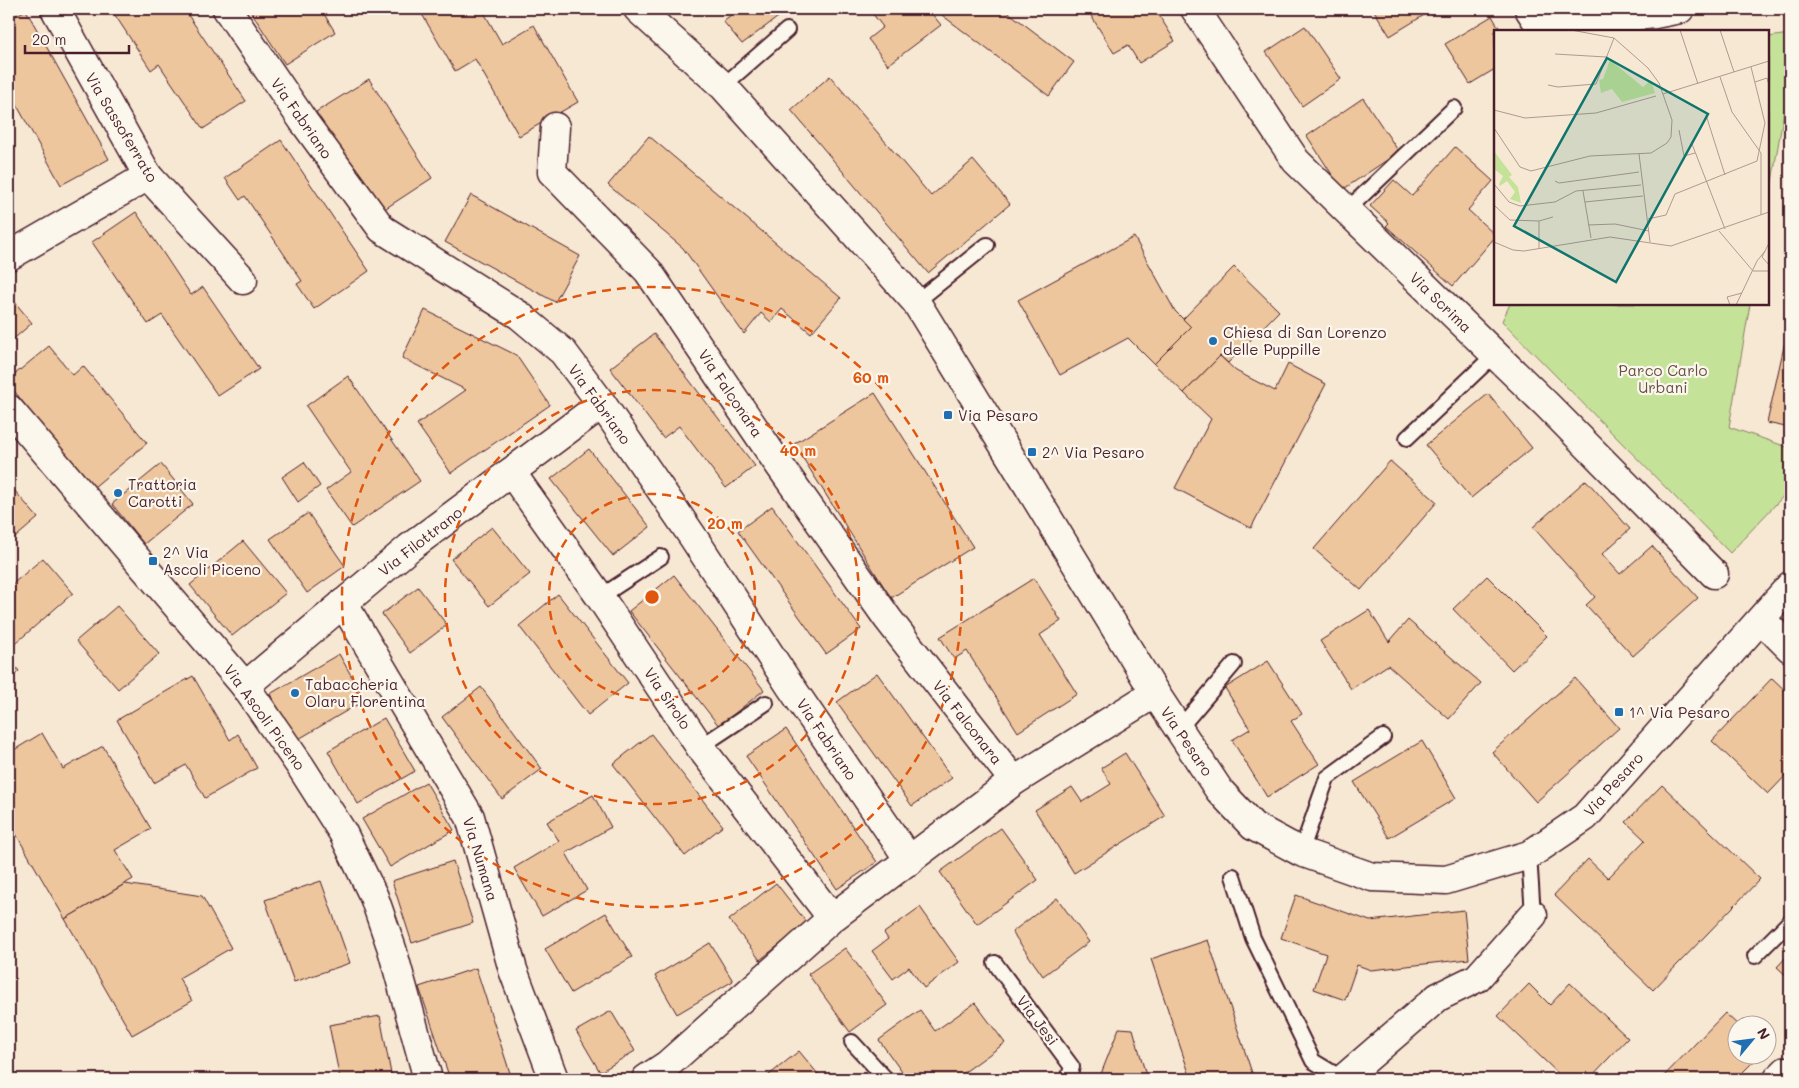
<svg xmlns="http://www.w3.org/2000/svg" width="1799" height="1088" font-family="Mali,sans-serif">
	<rect width="100%" height="100%" fill="#f7e8d4"/>
	<filter id="ink" filterUnits="userSpaceOnUse"><feTurbulence type="fractalNoise" baseFrequency=".02" numOctaves="2"/><feDisplacementMap in="SourceGraphic" scale="10" xChannelSelector="R" yChannelSelector="G"/><feConvolveMatrix kernelMatrix="1 2 1 2 8 2 1 2 1" color-interpolation-filters="sRGB"/></filter>
	<g filter="url(#ink)">
		<g fill="#c5e299" stroke="#888062">
			<path d="M1790,34V76L1768,205V37Z"/>
			<path d="M1510,304H1750L1729,427L1790,448V489L1730,553L1502,321Z"/>
		</g>
		<g fill="#eec69d" stroke="#4a1f2b">
			<path d="M111,9H184L246,101L203,129L159,64L151,70Z"/>
			<path d="M249,9H321L335,32L285,64Z"/>
			<path d="M419,9H482L502,44L534,25L578,102L519,136L475,59L455,71Z"/>
			<path d="M739,9H789L742,44L723,21Z"/>
			<path d="M869,9H928L941,25L888,65L868,39L883,27Z"/>
			<path d="M934,9H1004L1074,62L1049,96Z"/>
			<path d="M1087,9H1155L1175,41L1139,63L1128,45L1114,53Z"/>
			<path d="M1373,9H1434L1390,36Z"/>
			<path d="M26,10L109,159L61,185L9,91V19Z"/>
			<path d="M1492,16L1501,31H1495V69L1470,84L1445,44Z"/>
			<path d="M1305,26L1341,79L1302,106L1266,52Z"/>
			<path d="M830,76L931,196L973,160L1010,204L928,273L791,110Z"/>
			<path d="M369,79L432,178L380,212L316,112Z"/>
			<path d="M1363,98L1399,152L1342,190L1307,136Z"/>
			<path d="M649,136L841,298L811,333L782,309L771,322L761,313L744,334L683,248L608,185Z"/>
			<path d="M281,140L369,271L314,309L297,284L302,281L245,196L240,200L225,178Z"/>
			<path d="M1455,147L1493,181L1468,210L1495,235V237L1453,286L1386,226L1389,223L1370,206L1394,180L1412,196Z"/>
			<path d="M471,195L580,256L555,302L445,242Z"/>
			<path d="M136,212L191,295L203,287L259,369L218,396L162,315L148,324L92,242Z"/>
			<path d="M1134,237L1175,311L1191,327L1154,364L1128,338L1060,375L1018,300Z"/>
			<path d="M1234,267L1279,311L1228,363L1220,356L1184,393L1154,364L1191,327L1183,319Z"/>
			<path d="M9,295L32,323L9,343Z"/>
			<path d="M425,310L516,355L550,405L451,473L417,424L466,390L402,358Z"/>
			<path d="M1790,319V428L1767,423Z"/>
			<path d="M654,334L755,466L726,488L679,426L663,438L610,368Z"/>
			<path d="M49,346L73,375L83,366L147,443L88,492L24,414L29,410L9,384V379Z"/>
			<path d="M1220,356L1236,371L1275,391L1288,364L1326,384L1251,528L1175,488L1211,419L1184,393Z"/>
			<path d="M348,376L420,481L352,527L326,490L351,472L306,406Z"/>
			<path d="M875,393L973,547L891,598L794,444Z"/>
			<path d="M1488,394L1532,448L1471,498L1426,445Z"/>
			<path d="M589,449L650,527L613,556L551,479Z"/>
			<path d="M1390,461L1437,502L1361,590L1314,549Z"/>
			<path d="M304,462L320,486L298,502L282,477Z"/>
			<path d="M161,464L193,504L144,544L112,504Z"/>
			<path d="M1586,480L1630,529L1602,554L1620,574L1652,546L1698,598L1633,656L1586,605L1595,597L1533,527Z"/>
			<path d="M9,484L38,518L9,543Z"/>
			<path d="M772,506L861,629L826,654L738,531Z"/>
			<path d="M308,513L345,566L307,593L270,539Z"/>
			<path d="M492,527L530,574L489,606L451,559Z"/>
			<path d="M243,541L286,593L232,636L190,585Z"/>
			<path d="M43,558L73,593L9,649V587Z"/>
			<path d="M674,575L764,690L719,726L629,611Z"/>
			<path d="M1487,576L1547,636L1512,670L1453,609Z"/>
			<path d="M1034,578L1061,621L1040,635L1077,694L1018,732L967,651L954,659L940,637Z"/>
			<path d="M418,587L447,625L410,653L382,614Z"/>
			<path d="M558,594L628,683L588,715L519,626Z"/>
			<path d="M117,606L159,654L118,689L76,641Z"/>
			<path d="M1369,610L1389,642L1408,620L1481,683L1449,719L1388,665L1351,689L1320,641Z"/>
			<path d="M339,654L365,700L297,740L270,694Z"/>
			<path d="M9,659L19,671L9,680Z"/>
			<path d="M1268,661L1302,714L1291,721L1319,764L1267,797L1232,740L1250,729L1225,688Z"/>
			<path d="M877,673L952,778L912,806L837,702Z"/>
			<path d="M193,676L230,740L238,734L257,768L205,798L186,765L154,783L117,720Z"/>
			<path d="M1575,678L1619,728L1536,802L1492,752Z"/>
			<path d="M1772,678L1790,695V771L1768,794L1712,741Z"/>
			<path d="M481,687L542,769L502,799L442,717Z"/>
			<path d="M384,718L415,771L358,804L328,751Z"/>
			<path d="M786,729L877,862L837,889L746,756Z"/>
			<path d="M42,733L63,769L103,746L151,829L115,850L133,879L65,919L9,822V753Z"/>
			<path d="M651,734L723,826L685,856L613,764Z"/>
			<path d="M1422,741L1456,798L1389,838L1354,782Z"/>
			<path d="M1125,753L1165,816L1074,873L1035,810L1072,787L1082,802L1111,784L1101,768Z"/>
			<path d="M426,782L454,830L390,867L362,819Z"/>
			<path d="M1662,785L1760,879L1653,990L1554,895L1588,859L1608,878L1645,840L1626,822Z"/>
			<path d="M593,795L611,827L566,853L587,890L542,916L514,868L559,841L547,822Z"/>
			<path d="M1001,828L1038,880L977,924L940,872Z"/>
			<path d="M453,861L473,923L412,943L392,881Z"/>
			<path d="M321,881L350,963L294,982L265,900Z"/>
			<path d="M776,883L807,923L760,960L729,920Z"/>
			<path d="M125,884L202,896L231,948L179,978L192,1001L132,1035L65,919Z"/>
			<path d="M1296,895L1370,921L1464,910L1469,959L1371,970L1357,965L1345,1000L1314,989L1326,954L1281,938Z"/>
			<path d="M1057,898L1089,942L1043,976L1012,932Z"/>
			<path d="M920,907L959,962L924,988L909,967L893,979L872,951L888,939L884,933Z"/>
			<path d="M606,913L632,957L571,993L545,949Z"/>
			<path d="M1208,940L1254,1079H1191L1151,959Z"/>
			<path d="M710,943L733,981L677,1014L655,976Z"/>
			<path d="M845,948L887,1005L850,1032L808,974Z"/>
			<path d="M1790,953V979L1777,967Z"/>
			<path d="M476,968L510,1073L491,1079H450L419,987Z"/>
			<path d="M1570,983L1628,1038L1589,1079H1564L1498,1016L1529,984L1550,1005Z"/>
			<path d="M975,1003L1005,1043L955,1079H907L879,1040L920,1010L935,1031Z"/>
			<path d="M611,1011L635,1051L600,1072L576,1031Z"/>
			<path d="M1725,1013L1739,1026H1736V1056H1759L1736,1079H1661Z"/>
			<path d="M380,1016L392,1079H340L329,1025Z"/>
			<path d="M1119,1028L1133,1029L1147,1079H1099Z"/>
			<path d="M799,1051L822,1079H764Z"/>
		</g>
		<g fill="none" stroke-linecap="round" stroke-linejoin="round">
			<g stroke="#4a1f2b" stroke-width="18">
				<g id="service">
					<path d="M723,86L787,30"/>
					<path d="M1345,212L1454,108"/>
					<path d="M916,302L987,245"/>
					<path d="M1407,438L1495,354"/>
					<path d="M600,597L661,557"/>
					<path d="M1178,730L1234,664"/>
					<path d="M700,747L766,703"/>
					<path d="M1301,852L1327,778L1383,737"/>
					<path d="M1529,855L1533,915"/>
					<path d="M1233,876L1253,938L1313,1061L1343,1079"/>
					<path d="M1755,956L1790,921"/>
					<path d="M995,963L1072,1067L1068,1079"/>
					<path d="M852,1042L886,1079"/>
				</g>
			</g>
			<g stroke="#4a1f2b" stroke-width="31">
				<g id="minor">
					<path d="M55,9L148,176L243,280"/>
					<path d="M227,9L304,122L382,229L519,315L563,352L602,404L693,537L791,687L910,861"/>
					<path d="M1195,9L1296,161L1547,405L1714,574"/>
					<path d="M1529,9L1540,26L1655,14L1680,9"/>
					<path d="M555,127L552,172L648,271L775,459L888,619L1014,781"/>
					<path d="M9,256L148,176"/>
					<path d="M511,472L600,597L700,747L832,918"/>
					<path d="M343,603L470,817L513,970L554,1079"/>
					<path d="M1762,620L1790,648"/>
					<path d="M245,686L409,548L602,404"/>
					<path d="M646,1079L667,1065L832,918L1014,781L1155,693"/>
					<path d="M1343,1079L1438,997L1477,978L1533,915"/>
					<path d="M1778,1079L1786,1071"/>
				</g>
			</g>
			<g stroke="#4a1f2b" stroke-width="31">
				<g id="tertiary">
					<path d="M638,9L723,86L916,302L1155,693L1219,790L1253,826L1301,852L1372,877L1446,880L1529,855L1585,817L1790,586"/>
					<path d="M9,409L245,686L301,767L343,833L374,897L392,949L428,1079"/>
				</g>
			</g>
			<use href="#service" stroke="#fbf7ec" stroke-width="14"/>
			<use href="#minor" stroke="#fbf7ec" stroke-width="28"/>
			<use href="#tertiary" stroke="#fbf7ec" stroke-width="28"/>
		</g>
	</g>
	<g fill="none" stroke="#e0560e" stroke-width="2.5" stroke-dasharray="9 6">
		<circle cx="652" cy="597" r="103"/>
		<circle cx="652" cy="597" r="207"/>
		<circle cx="652" cy="597" r="310"/>
	</g>
	<g fill="#1f6fb2" stroke="#fbf7ec" stroke-width="2">
		<circle cx="1213" cy="341" r="5"/>
		<rect x="943" y="410" width="10" height="10" rx="2.5"/>
		<rect x="1027" y="447" width="10" height="10" rx="2.5"/>
		<circle cx="118" cy="493" r="5"/>
		<rect x="148" y="556" width="10" height="10" rx="2.5"/>
		<circle cx="295" cy="693" r="5"/>
		<rect x="1614" y="707" width="10" height="10" rx="2.5"/>
	</g>
	<g text-anchor="middle" dominant-baseline="central" stroke-width="4.5" stroke-linejoin="round" paint-order="stroke">
		<g font-size="15" fill="#4a1f2b" stroke="#fbf7ec">
			<text transform="translate(302 118) rotate(55)">Via Fabriano</text>
			<text transform="translate(122 127) rotate(59)">Via Sassoferrato</text>
			<text transform="translate(1441 302) rotate(44)">Via Scrima</text>
			<text transform="translate(731 393) rotate(56)">Via Falconara</text>
			<text transform="translate(600 404) rotate(54)">Via Fabriano</text>
			<text transform="translate(420 541) rotate(-38)">Via Filottrano</text>
			<text transform="translate(668 698) rotate(56)">Via Sirolo</text>
			<text transform="translate(265 717) rotate(54)">Via Ascoli Piceno</text>
			<text transform="translate(968 722) rotate(52)">Via Falconara</text>
			<text transform="translate(827 739) rotate(56)">Via Fabriano</text>
			<text transform="translate(1187 741) rotate(56)">Via Pesaro</text>
			<text transform="translate(1613 784) rotate(-48)">Via Pesaro</text>
			<text transform="translate(481 859) rotate(73)">Via Numana</text>
			<text transform="translate(1038 1020) rotate(53)">Via Jesi</text>
		</g>
		<g font-size="15" fill="#4a1f2b" stroke="#fbf7ec" text-anchor="start">
			<text x="1223" y="332">Chiesa di San Lorenzo<tspan x="1223" dy="17">delle Puppille</tspan></text>
			<text x="958" y="415">Via Pesaro</text>
			<text x="1042" y="452">2^ Via Pesaro</text>
			<text x="128" y="484">Trattoria<tspan x="128" dy="17">Carotti</tspan></text>
			<text x="163" y="552">2^ Via<tspan x="163" dy="17">Ascoli Piceno</tspan></text>
			<text x="305" y="684">Tabaccheria<tspan x="305" dy="17">Olaru Florentina</tspan></text>
			<text x="1629" y="712">1^ Via Pesaro</text>
		</g>
		<g font-size="15" fill="#695046" stroke="#fbf7ec">
			<text x="1663" y="370">Parco Carlo<tspan x="1663" dy="17">Urbani</tspan></text>
		</g>
	</g>
	<g transform="translate(1494 30)">
		<rect width="275" height="275" fill="#f7e8d4"/>
		<path d="M116,30L149,57L157,50L161,63L128,72L118,59L107,63L105,50L109,49ZM0,121L18,145L15,147L24,157L27,173L16,169L21,162L13,151L6,156L5,154L9,146L0,139Z" fill="#c5e299"/>
		<path fill="none" stroke="#b29890" stroke-width="1" d="M186,0L204,54M226,0L240,42M61,24L112,27M226,47L238,82L267,123V185M261,52L273,48L275,55M54,55L64,57L102,54L120,8M169,64L275,31M0,80L31,88L102,83L162,66M212,85L231,145M0,98L26,137L37,141L96,126L157,123L173,113L177,107L178,90L165,53L154,38L120,8L77,0M185,100L190,126L201,123M198,114L231,199M145,124L156,212M61,151L65,153L145,142M0,154L15,172L26,176L61,172L82,161L147,155M89,161L97,208M91,172L149,166M0,175L16,190L45,191L59,187M154,189L172,185L181,164L263,131L271,93L257,37M45,191V219M94,195L121,194L155,201M225,201L259,241M0,212L19,220L30,221L116,207L177,216L275,182M275,213L268,227L275,235M259,241H275M236,275L233,267L248,263M242,275L263,231L271,221"/>
		<path fill="#0f766e" fill-opacity="0.15" stroke="#0f766e" stroke-width="2.5" d="M113,28L214,84L122,252L20,196Z"/>
		<rect width="275" height="275" fill="none" stroke="#4a1f2b" stroke-width="2.5"/>
	</g>
	<circle cx="652" cy="597" r="8" fill="#e0560e" stroke="#fbf7ec" stroke-width="2.5"/>
	<g font-size="15" text-anchor="middle" font-weight="bold" fill="#e0560e" stroke="#fbf7ec" stroke-width="4.5" stroke-linejoin="round" paint-order="stroke">
		<text x="871" y="383">60 m</text>
		<text x="798" y="456">40 m</text>
		<text x="725" y="529">20 m</text>
	</g>
	<rect width="1799" height="1088" fill="none" stroke="#fbf7ec" stroke-width="30"/>
	<rect x="15" y="15" width="1769" height="1058" fill="none" stroke="#4a1f2b" stroke-width="2" filter="url(#ink)"/>
	<g transform="translate(1752 1040) rotate(61)"><circle r="24" fill="#fbf7ec" stroke="#b4a19f"/>
	<path d="M0-4L9 19L0 12L-9 19Z" fill="#1f6fb2"/>
	<text y="-8" font-size="14" font-weight="bold" text-anchor="middle" fill="#4a1f2b">N</text>
	</g>
	<path d="M25 45v8h104v-8" fill="none" stroke="#4a1f2b" stroke-width="2.5"/>
	<text x="32" y="45" font-size="15" fill="#4a1f2b" stroke="#fbf7ec" stroke-width="4" paint-order="stroke">20 m</text>
</svg>
